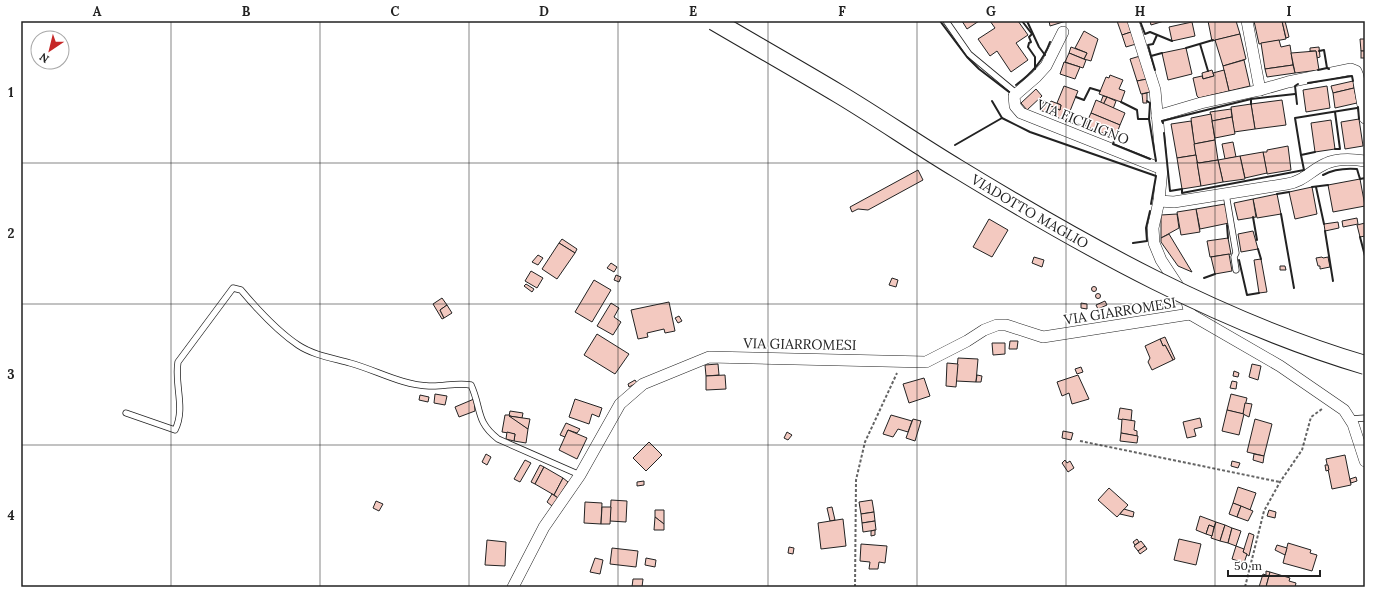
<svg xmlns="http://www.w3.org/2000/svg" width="1386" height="608" font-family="Lora,serif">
	<rect width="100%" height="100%" fill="#fff"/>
	<g fill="#f3c9c0" stroke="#222">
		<path d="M962,21H979L967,29Z"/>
		<path d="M990,21H1018L1028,35L1016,43L1028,60L1011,72L997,51L990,56L978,39L995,28Z"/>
		<path d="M1049,21H1066L1050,26Z"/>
		<path d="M1117,21H1128L1131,32L1122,35Z"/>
		<path d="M1150,21H1164L1151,25Z"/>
		<path d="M1208,21H1236L1240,34L1212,41Z"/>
		<path d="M1254,21H1282L1286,39L1259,44Z"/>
		<path d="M1282,21H1285L1289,37L1286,38Z"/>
		<path d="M1192,22L1195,36L1172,41L1169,27Z"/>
		<path d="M1084,31L1098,39L1091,61L1084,59L1087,53L1075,48Z"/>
		<path d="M1131,32L1136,44L1126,47L1122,35Z"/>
		<path d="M1240,34L1246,59L1223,66L1215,40Z"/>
		<path d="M1360,39H1365V51H1361Z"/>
		<path d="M1279,40L1281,47L1290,45L1293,65L1265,69L1261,43Z"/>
		<path d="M1071,47L1087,53L1084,59L1069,53Z"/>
		<path d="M1319,47L1320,57L1317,58L1316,51H1310V48Z"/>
		<path d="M1186,48L1192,74L1168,80L1162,53Z"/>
		<path d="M1316,51L1319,70L1295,73L1291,53Z"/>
		<rect x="1361" y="51" width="4" height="7"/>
		<path d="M1069,53L1086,60L1083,68L1065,62Z"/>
		<path d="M1140,56L1147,79L1137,81L1130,59Z"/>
		<path d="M1244,60L1250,86L1229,91L1223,66Z"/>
		<path d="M1064,62L1080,67L1075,79L1060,74Z"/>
		<path d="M1293,65L1295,73L1267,77L1265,69Z"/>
		<path d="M1212,70L1214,76L1203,79L1202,73Z"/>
		<path d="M1224,70L1229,91L1199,98L1197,96L1193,78L1202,76L1203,79L1214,76L1213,73Z"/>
		<path d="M1110,75L1123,80L1119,89L1125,91L1121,102L1099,94L1106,77L1109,78Z"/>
		<path d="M1147,79L1150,92L1141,94L1137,81Z"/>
		<path d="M1353,81L1354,88L1333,93L1331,86Z"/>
		<path d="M1064,86L1078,91L1066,121L1040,110L1044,101L1050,103L1049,105L1060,110L1061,105L1057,103Z"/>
		<path d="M1327,86L1330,108L1306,112L1303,90Z"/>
		<path d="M1354,88L1357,103L1335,108L1333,93Z"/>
		<path d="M1036,89L1042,96L1027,110L1021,103Z"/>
		<path d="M1147,93V103H1143L1142,94Z"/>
		<path d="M1103,96L1107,97L1103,105L1100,104Z"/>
		<path d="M1107,97L1116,101L1113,109L1103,105Z"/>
		<path d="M1096,100L1125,113L1120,125L1091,113Z"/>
		<path d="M1282,100L1286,125L1255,129L1251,104Z"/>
		<path d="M1051,101L1061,105L1060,110L1049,105Z"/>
		<path d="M1251,104L1255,129L1234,132L1231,107Z"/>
		<path d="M1231,109L1232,117L1212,121L1210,112Z"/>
		<path d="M1091,113L1120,125L1115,138L1085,126Z"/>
		<path d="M1211,114L1215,140L1194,144L1191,118Z"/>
		<path d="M1232,117L1235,134L1215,138L1212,121Z"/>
		<path d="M1359,119L1363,146L1345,149L1341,122Z"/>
		<path d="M1331,120L1335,149L1315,152L1311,123Z"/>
		<path d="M1191,121L1196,155L1177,158L1171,124Z"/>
		<path d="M1215,140L1218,160L1199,163L1197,162L1194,144Z"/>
		<path d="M1233,142L1236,157L1225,159L1222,144Z"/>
		<path d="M1288,146L1291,170L1267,174L1263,152H1267V150Z"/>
		<path d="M1263,152L1267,173L1245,178L1240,156Z"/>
		<path d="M1196,155L1201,186L1182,189L1177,158Z"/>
		<path d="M1240,156L1245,179L1223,182L1218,160Z"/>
		<path d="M1218,160L1223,182L1201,186L1197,162L1199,163Z"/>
		<path d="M918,170L923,180L868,210L858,209L852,212L850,207Z"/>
		<path d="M1360,179L1365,206L1333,212L1328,185Z"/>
		<path d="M1312,187L1317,214L1295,219L1289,192Z"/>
		<path d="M1277,194L1281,214L1257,218L1253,199Z"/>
		<path d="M1253,199L1256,217L1238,220L1234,203Z"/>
		<path d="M1225,204L1229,223L1200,229L1196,209Z"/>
		<path d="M1196,209L1200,232L1181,235L1177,212Z"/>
		<path d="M1177,214L1179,228L1161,238V215Z"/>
		<path d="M1357,218L1358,224L1343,227L1342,221Z"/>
		<path d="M989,219L1008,230L992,257L973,247Z"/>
		<path d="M1338,222L1339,228L1325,231L1324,224Z"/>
		<path d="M1365,223V236L1360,237L1357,225Z"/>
		<path d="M1253,231L1258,249L1241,252L1238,234Z"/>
		<path d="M1169,234L1192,272L1178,266L1161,242V238Z"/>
		<path d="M1228,238L1231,254L1210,257L1207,241Z"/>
		<path d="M562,239L577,249L575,253L559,243Z"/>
		<path d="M559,243L575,253L557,279L542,269Z"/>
		<path d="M1229,254L1232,271L1215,274L1211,257Z"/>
		<path d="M538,255L543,258L538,265L532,262Z"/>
		<path d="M1034,257L1044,260L1042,267L1032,263Z"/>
		<path d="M1322,257L1323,258L1328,257L1330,267L1320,269V266H1318L1316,258Z"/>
		<path d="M1261,259L1267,292L1259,293L1254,260Z"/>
		<path d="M611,263L617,267L614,272L607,268Z"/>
		<path d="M1280,266H1285L1286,270H1280Z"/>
		<path d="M531,271L543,278L537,288L525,281Z"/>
		<path d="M616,275L621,277L619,282L614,280Z"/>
		<path d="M892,278L898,280L896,287L889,285Z"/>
		<path d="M594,280L611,290L592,322L575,312Z"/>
		<path d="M526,284L534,289L532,292L524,286Z"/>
		<circle cx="1094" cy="289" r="2.5"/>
		<circle cx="1098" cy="296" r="2.5"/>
		<path d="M442,298L447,305L440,310L444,318L442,319L433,304Z"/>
		<path d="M1105,301L1107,305L1098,309L1096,305Z"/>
		<path d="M669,302L675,331L665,333L664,329L647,333L648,337L638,339L631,310Z"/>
		<path d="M611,303L619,308L614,317L621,322L613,335L597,326Z"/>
		<path d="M1081,303L1087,304V309L1081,308Z"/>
		<path d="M447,305L452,313L444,318L440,310Z"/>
		<path d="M679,316L682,321L678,323L675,318Z"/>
		<path d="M597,334L629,354L615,374L584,355Z"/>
		<path d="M1165,337L1175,359L1173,360L1165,345L1163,346L1160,339Z"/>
		<path d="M1160,339L1163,346L1165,345L1173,360L1152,370L1148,362L1150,358L1145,346Z"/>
		<path d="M1010,341H1018L1017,349H1009Z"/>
		<path d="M992,343H1005V354L993,355Z"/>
		<path d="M958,358L978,359L976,382L956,381Z"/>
		<path d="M947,363L958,364L956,387L946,386Z"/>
		<path d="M718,364L719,375L706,376L705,365Z"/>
		<path d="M1252,364L1261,366L1258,380L1249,377Z"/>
		<path d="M1081,367L1083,372L1077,374L1075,369Z"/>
		<path d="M1234,371L1239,373L1238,377L1233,376Z"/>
		<path d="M725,375L726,389L706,390V376Z"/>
		<path d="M977,375L982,376L981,382H976Z"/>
		<path d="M1078,375L1089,399L1072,404L1069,393L1062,396L1057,382Z"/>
		<path d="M924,378L930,396L909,403L903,384Z"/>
		<path d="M635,380L637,383L629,387L628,384Z"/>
		<path d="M1232,381L1237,382L1236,389L1230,388Z"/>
		<path d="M435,394L447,396L445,405L434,403Z"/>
		<path d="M1231,394L1247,398L1243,414L1227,410Z"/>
		<path d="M420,395L429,397L428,402L419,400Z"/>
		<path d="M474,399L475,411L459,417L455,407Z"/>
		<path d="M575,399L602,408L599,417L592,414L589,424L569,417Z"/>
		<path d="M1245,403L1252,404L1249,417L1243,414Z"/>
		<path d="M1120,408L1132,410L1131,421L1118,419Z"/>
		<path d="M1227,410L1244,414L1239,435L1222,431Z"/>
		<path d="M510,411L523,413L522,418L509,416Z"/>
		<path d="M505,415H509L528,429L526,443L514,441L515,434L502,432Z"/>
		<path d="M891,415L912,421L908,432L898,429L893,437L883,434Z"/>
		<path d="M509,416L530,419L528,429Z"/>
		<path d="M1200,418L1202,427L1194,429L1196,436L1187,438L1183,422Z"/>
		<path d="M913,419L921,421L915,441L906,438Z"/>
		<path d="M1122,419L1135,421L1134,430L1137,431V436L1121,433Z"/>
		<path d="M1255,419L1272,424L1264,456L1247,452Z"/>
		<path d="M566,423L580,429L577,433L568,430L565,437L560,435Z"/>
		<path d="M568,430L587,438L577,459L559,450Z"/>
		<path d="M1063,431L1073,433L1071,440L1062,438Z"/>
		<path d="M507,432L515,434L514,441L506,439Z"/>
		<path d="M787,432L792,435L788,440L784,438Z"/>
		<path d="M1121,433L1138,436L1137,443L1120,441Z"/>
		<path d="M649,442L662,455L646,471L633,458Z"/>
		<path d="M486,454L491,457L487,465L482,462Z"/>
		<path d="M1254,454L1264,456L1263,463L1253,460Z"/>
		<path d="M1345,455L1351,485L1332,489L1326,459Z"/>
		<path d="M525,460L531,463L520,482L514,479Z"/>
		<path d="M1065,460L1067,463L1070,461L1074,468L1068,472L1062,463Z"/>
		<path d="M1232,461L1240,463L1238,468L1231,466Z"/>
		<path d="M540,465L544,467L535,484L531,482Z"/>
		<path d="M1325,465H1328L1329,470L1326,471Z"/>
		<path d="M544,467L563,478L554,495L535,484Z"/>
		<path d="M1356,477L1357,481L1351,483L1350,479Z"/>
		<path d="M563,478L568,482L558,498L554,495Z"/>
		<path d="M644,481V485L637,486V482Z"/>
		<path d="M1238,487L1256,493L1250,510L1233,503Z"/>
		<path d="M1109,488L1128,505L1117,517L1098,500Z"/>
		<path d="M552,494L558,498L552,506L547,502Z"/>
		<path d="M611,500L627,501L626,522L610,521Z"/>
		<path d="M872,500L874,512L861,514L859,502Z"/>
		<path d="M376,501L383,504L379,511L373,508Z"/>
		<path d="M585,502L602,503L601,524L584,523Z"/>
		<path d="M1233,503L1241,506L1237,517L1229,514Z"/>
		<path d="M1241,506L1253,511L1248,521L1237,517Z"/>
		<path d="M602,507H611L610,524H601Z"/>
		<path d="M832,507L835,520L830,521L827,508Z"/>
		<path d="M1124,509L1134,512L1133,517L1120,514Z"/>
		<path d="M655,510H664V524L655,517Z"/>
		<path d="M1269,510L1276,512L1275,518L1267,516Z"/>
		<path d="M874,512L875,521L862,523L861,514Z"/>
		<path d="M1200,516L1216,522L1214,527L1209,525L1206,534L1196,530Z"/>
		<path d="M655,517L664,524V530H654Z"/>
		<path d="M843,519L846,546L821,549L818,523Z"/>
		<path d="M875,521L876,530L863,532L862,523Z"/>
		<path d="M1216,522L1225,525L1220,541L1211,538Z"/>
		<path d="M1209,525L1214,527L1212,536L1206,534Z"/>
		<path d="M1225,525L1232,528L1228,543L1220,541Z"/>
		<path d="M1232,528L1241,531L1236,546L1228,543Z"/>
		<path d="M875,530V535L871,536V531Z"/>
		<path d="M1249,533L1254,535L1249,556L1243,552Z"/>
		<path d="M1137,539L1139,542L1135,545L1133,542Z"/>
		<path d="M1179,539L1201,544L1196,565L1174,560Z"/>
		<path d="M487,540L506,542L505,566L485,565Z"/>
		<path d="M1141,541L1145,546L1138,551L1134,546Z"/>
		<path d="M1288,543L1311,550L1310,553L1317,555L1312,571L1283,563Z"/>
		<path d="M861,544L887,546L885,563L879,562L878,569H869L870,562L860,561Z"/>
		<path d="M1277,545L1287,548L1285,555L1275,550Z"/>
		<path d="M1145,546L1147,549L1140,554L1138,551Z"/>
		<path d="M1236,546L1244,549L1243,552L1247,554L1244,563L1232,559Z"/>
		<path d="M789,547L794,548L793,554L788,553Z"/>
		<path d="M612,548L638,551L636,567L610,564Z"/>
		<path d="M595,558L603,560L600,574L590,572Z"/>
		<path d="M646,558L656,560L655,567L645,565Z"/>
		<path d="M1266,571L1270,572L1266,587H1259L1263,574L1266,575Z"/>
		<path d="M1270,572L1290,578L1289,581L1296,583L1295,587H1266Z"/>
		<path d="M633,579H643L642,587H632Z"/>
	</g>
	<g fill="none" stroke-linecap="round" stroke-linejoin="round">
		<g stroke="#222" stroke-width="7">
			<g id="lane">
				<path d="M946,21L969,54L1016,93"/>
				<path d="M1226,194L1236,253L1234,257L1236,270"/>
				<path d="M126,413L175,430C186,408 174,385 178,362L233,288L241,290C257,309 277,331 298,345C313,355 332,358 350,363C376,370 401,385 429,386C443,387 457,382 471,385C482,409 475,421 498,439L580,475"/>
				<path d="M1351,419L1365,418"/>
			</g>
		</g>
		<g stroke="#222" stroke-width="12">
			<g id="street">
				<path d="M1133,21L1155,90L1162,169L1159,201L1153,228L1154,243L1161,260L1186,298L1190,314"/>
				<path d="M1247,21L1260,90"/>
				<path d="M1063,32L1046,66L1036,77L1014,96L1015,106L1021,113L1162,169"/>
				<path d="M1157,116L1201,103L1260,90L1288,82L1351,69L1356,71L1358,76L1365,118"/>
				<path d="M1159,201L1174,202L1287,184C1304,181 1310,171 1325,164C1337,158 1352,159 1365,161"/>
				<path d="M1190,314L1280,366L1344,410L1353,424L1365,461"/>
				<path d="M513,587L544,527L580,475L620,404L643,384L709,357L926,362L967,341L984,330L997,325H1006L1043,337L1190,314"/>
			</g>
		</g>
		<g stroke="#646464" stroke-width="2" stroke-dasharray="3 2" stroke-linecap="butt">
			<path d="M1080,441L1280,482"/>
			<path d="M855,587L856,480L865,442L897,373"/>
			<path d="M1245,587L1264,511L1280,482L1302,450L1311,417L1322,409"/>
		</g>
		<use href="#lane" stroke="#fff" stroke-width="5.5"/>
		<use href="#street" stroke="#fff" stroke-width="11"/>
		<g stroke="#222" stroke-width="20" stroke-linecap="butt">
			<g id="primary-bridge">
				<path id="s1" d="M714,21C755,45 797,69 839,94C879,118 918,145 958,169C1086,247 1220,322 1365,365"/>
			</g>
		</g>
		<use href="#primary-bridge" stroke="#fff" stroke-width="18"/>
		<g stroke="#222" stroke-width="2">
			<path d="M940,21L967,57L979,69L1009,92"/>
			<path d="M1022,21L1032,34L1029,37L1031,42L1029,43L1028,47L1035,57V69"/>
			<path d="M1027,21L1039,47L1045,55"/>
			<path d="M1140,21L1145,34L1150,32L1172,41"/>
			<path d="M1157,35L1153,44L1148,45L1151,56L1162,53"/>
			<path d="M1200,44L1208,71"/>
			<path d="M1186,48L1213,40"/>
			<path d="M1319,51L1324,50L1327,68L1329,69"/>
			<path d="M1151,56L1155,70"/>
			<path d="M1318,70L1327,68"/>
			<path d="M1308,83L1352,76L1353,81"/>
			<path d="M1016,85C1032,73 1043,61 1050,42"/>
			<path d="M1076,97L1084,100L1090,88L1100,91"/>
			<path d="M992,101L1002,118L1030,132L1156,176L1151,204"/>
			<path d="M1147,101L1150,103L1149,119"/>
			<path d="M1121,102L1137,110L1138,119H1149L1156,161"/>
			<path d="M1251,104V99L1295,94"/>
			<path d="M1297,104L1295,86L1298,84"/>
			<path d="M1358,107L1359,119"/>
			<path d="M1335,112L1340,149H1335"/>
			<path d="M1066,121L1085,126"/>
			<path d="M1163,123L1162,121L1251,99"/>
			<path d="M1164,133L1170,191L1182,189V193L1304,170L1301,155L1315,152"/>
			<path d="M1115,138L1113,144L1150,159"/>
			<path d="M955,145L1002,118"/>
			<path d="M1301,155L1295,118L1357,108"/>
			<path d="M1323,175C1334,169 1344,168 1357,169L1360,179L1365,178"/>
			<path d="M1312,187L1328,185"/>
			<path d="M1316,187L1324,224"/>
			<path d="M1277,194L1289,192"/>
			<path d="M1281,214L1294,288"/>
			<path d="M1253,217L1257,240"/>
			<path d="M1227,225L1228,238"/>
			<path d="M1325,231L1333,281"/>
			<path d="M1360,237L1365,256"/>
			<path d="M1133,243L1147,241L1146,228L1150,211"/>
			<path d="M1258,249L1261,259"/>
			<path d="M1239,260L1247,295L1259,293"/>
			<path d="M1204,278L1215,274"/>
		</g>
	</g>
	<path fill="none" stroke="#222" stroke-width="1" stroke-opacity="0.55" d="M171,21V587M320,21V587M469,21V587M618,21V587M768,21V587M917,21V587M1066,21V587M1215,21V587M21,163H1365M21,304H1365M21,445H1365"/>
	<g text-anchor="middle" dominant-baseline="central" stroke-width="3" stroke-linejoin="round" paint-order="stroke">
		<g font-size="14" fill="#222" stroke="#fff">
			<text transform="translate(1083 122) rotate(22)">VIA FICILIGNO</text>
			<text stroke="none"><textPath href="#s1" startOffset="369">VIADOTTO MAGLIO</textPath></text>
			<text transform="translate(1120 311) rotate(-9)">VIA GIARROMESI</text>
			<text transform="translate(800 344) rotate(1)">VIA GIARROMESI</text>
		</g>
	</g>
	<rect width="1386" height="608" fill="none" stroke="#ffffff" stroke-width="44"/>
	<g transform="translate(50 50) rotate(215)"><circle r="19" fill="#ffffff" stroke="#a7a7a7"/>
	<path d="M0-3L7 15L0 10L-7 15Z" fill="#c62828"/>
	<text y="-6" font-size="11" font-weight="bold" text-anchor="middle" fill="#222222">N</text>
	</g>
	<path d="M1228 570v6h92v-6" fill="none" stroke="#222222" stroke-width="2"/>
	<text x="1234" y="570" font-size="12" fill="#222222" stroke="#ffffff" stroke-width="3" paint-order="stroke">50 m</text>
	<rect x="22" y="22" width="1342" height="564" fill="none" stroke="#222" stroke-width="1.5"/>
	<g font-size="13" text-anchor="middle" font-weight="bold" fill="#222">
		<text x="97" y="16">A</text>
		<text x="246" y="16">B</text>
		<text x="395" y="16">C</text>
		<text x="544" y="16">D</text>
		<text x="693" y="16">E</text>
		<text x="842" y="16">F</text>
		<text x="991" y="16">G</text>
		<text x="1140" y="16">H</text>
		<text x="1289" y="16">I</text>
		<text x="11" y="97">1</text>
		<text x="11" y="238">2</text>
		<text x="11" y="379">3</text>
		<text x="11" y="520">4</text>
	</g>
</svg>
